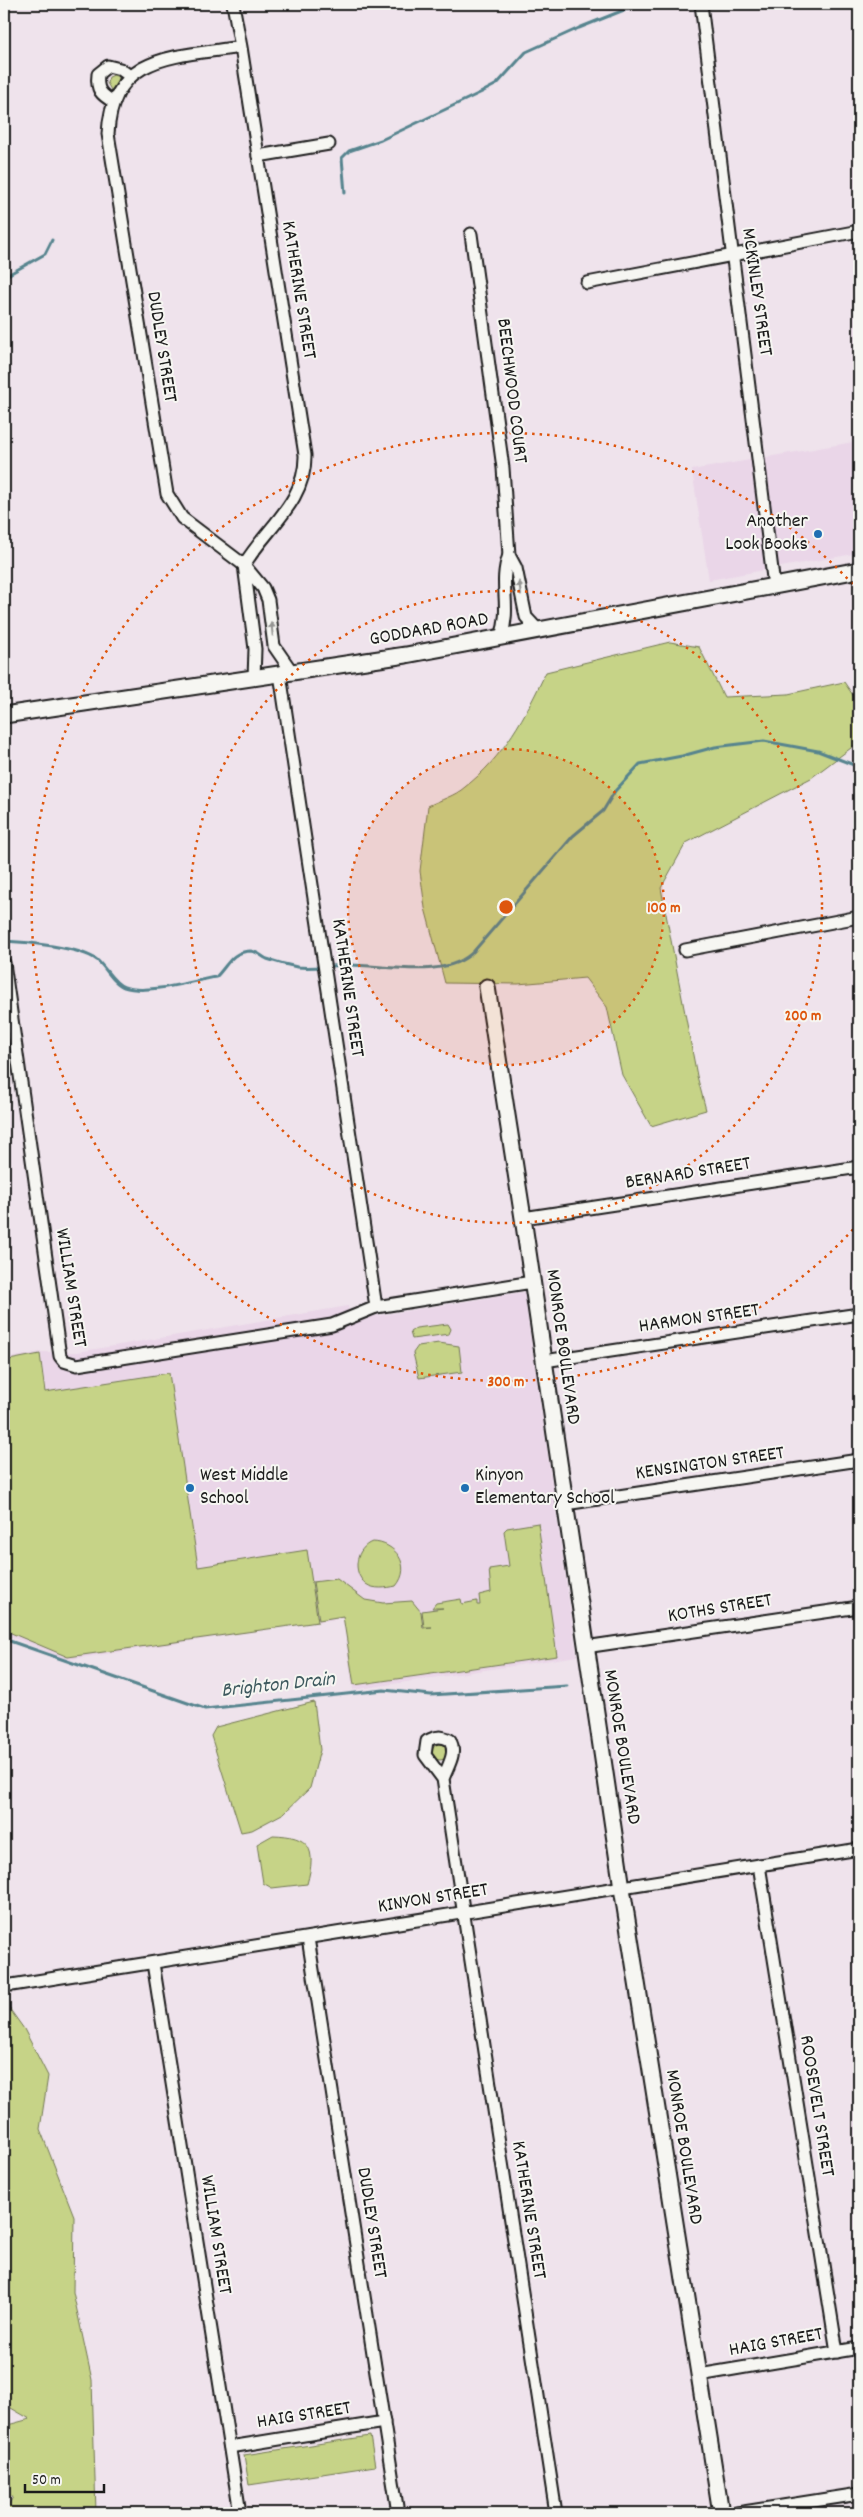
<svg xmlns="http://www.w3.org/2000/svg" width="863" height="2517" font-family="Dekko,sans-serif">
	<rect width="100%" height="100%" fill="#efe3ec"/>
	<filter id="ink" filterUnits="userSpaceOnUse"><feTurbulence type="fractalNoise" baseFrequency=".02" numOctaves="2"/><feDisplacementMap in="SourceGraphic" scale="10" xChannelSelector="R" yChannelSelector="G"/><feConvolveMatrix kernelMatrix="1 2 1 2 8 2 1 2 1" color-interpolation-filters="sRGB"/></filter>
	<g filter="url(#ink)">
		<g fill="#ead6e8">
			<path d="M859,441V553L709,580L692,470Z"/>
			<path d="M524,1292L577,1656L353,1690L343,1618L67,1660L4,1634V1359L40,1352H78L348,1306L351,1320Z"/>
		</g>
		<g fill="#c6d387" stroke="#717852">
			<path d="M114,75L118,77L119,81L111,90L107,83L109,77Z"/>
			<path d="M670,642L699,647L724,697L788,694L844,682L859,704V742L811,778L686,843L661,888L697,1076L706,1110L651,1126L622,1075L607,1007L585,978L518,984L445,983L425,908L420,871L428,806C440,800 455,796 465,787C503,758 526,715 546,672Z"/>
			<path d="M448,1324L451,1329L449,1334L412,1339L410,1332L416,1328Z"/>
			<path d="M439,1343L459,1346L462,1372L419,1378L413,1353L418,1346Z"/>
			<path d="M40,1354L45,1392L169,1373L198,1567L307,1550L318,1622L68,1657L4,1630V1361Z"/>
			<path d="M538,1523L557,1656L354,1685L343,1616L319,1620L313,1582L337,1579L365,1600L383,1603L412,1601L421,1612L423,1628L432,1627H424L422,1611L443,1608H432L436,1603L461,1599L462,1604L477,1601V1605H480L479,1595L491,1592L489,1569L509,1566L504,1531L507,1528Z"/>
			<path d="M372,1542C395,1542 413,1566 396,1586C387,1588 374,1590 366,1584C351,1572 356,1548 372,1542Z"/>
			<path d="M314,1702L320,1750L310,1788L284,1813L252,1830L241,1832L211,1736L216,1727Z"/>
			<circle cx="440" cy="1752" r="8"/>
			<path d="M273,1835C310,1836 317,1848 307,1884L272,1888L263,1883L257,1844Z"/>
			<path d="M4,2001L24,2029L48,2076L40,2129L74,2216L73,2292L92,2380L96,2513H4L13,2497L4,2494V2426L30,2419L4,2404Z"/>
			<path d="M370,2436L375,2466L249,2485L244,2455Z"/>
		</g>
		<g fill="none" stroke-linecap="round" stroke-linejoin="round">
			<g stroke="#56848e" stroke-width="3">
				<path d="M345,193L342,158L349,151L381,140L482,92L497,84L526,52L579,28L639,4"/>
				<path d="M4,277L45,254L52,240"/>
				<path d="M4,941C25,942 81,947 97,960C106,968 114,984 124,987C147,995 192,981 216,977C228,965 231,952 250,951C257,951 261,956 267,959C276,962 287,965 297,967C315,969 332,965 350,965C386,965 447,980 474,951L573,836L603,811L615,791L640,764L682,756L715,747L764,741L818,751L859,767"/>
				<path d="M4,1639L205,1709L384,1690L431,1695L567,1686"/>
			</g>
			<g stroke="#1c1c1c" stroke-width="15">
				<g id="street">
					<path d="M233,4L241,47L305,455C306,502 266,528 244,565L182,518L167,494L108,134C112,52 178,57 241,47"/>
					<path d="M701,4L774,586"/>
					<path d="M114,102C101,95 96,90 98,74L108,66L120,69L130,76"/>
					<path d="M258,156L329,144"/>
					<path d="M471,234L503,468L509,555"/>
					<path d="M587,283L859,231"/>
					<path d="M501,637C512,606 498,585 509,555L516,568L526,617L539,631"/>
					<path d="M280,674L376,1307"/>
					<path d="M254,678L255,649L244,565L263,588L268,600L274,646L292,672"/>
					<path d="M685,950L859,917"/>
					<path d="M4,963L58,1342L60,1356L64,1361L77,1365L332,1325L376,1307L532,1282"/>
					<path d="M523,1218L859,1167"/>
					<path d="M544,1361L859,1314"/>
					<path d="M565,1504L859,1460"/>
					<path d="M585,1647L859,1607"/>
					<path d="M443,1779L425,1755L427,1741C436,1736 441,1736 450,1740C457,1754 448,1765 443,1779L556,2513"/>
					<path d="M759,1865L837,2352"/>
					<path d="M308,1938L398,2513"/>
					<path d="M153,1963L240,2513"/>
					<path d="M12,1985L859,1849"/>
					<path d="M699,2375L859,2348"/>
					<path d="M230,2447L384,2422"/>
					<path d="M737,2513L859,2494"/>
				</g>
			</g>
			<g stroke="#1c1c1c" stroke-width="19">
				<g id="secondary">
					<path d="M4,715L406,655L859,570"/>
					<path d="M487,987L523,1218L622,1888L721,2513"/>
				</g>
			</g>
			<use href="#street" stroke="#f6f6f2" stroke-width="11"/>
			<use href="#secondary" stroke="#f6f6f2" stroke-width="15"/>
		</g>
		<defs><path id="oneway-solid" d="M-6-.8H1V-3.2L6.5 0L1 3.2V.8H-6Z" transform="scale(1.25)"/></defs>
		<g fill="#949492">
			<use href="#oneway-solid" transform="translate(520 588) rotate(-98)"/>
			<use href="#oneway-solid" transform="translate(272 629) rotate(-96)"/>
		</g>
	</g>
	<circle cx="506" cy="907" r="158" fill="#de560d" fill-opacity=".12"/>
	<g fill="none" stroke="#de560d" stroke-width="2.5" stroke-dasharray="2.5 5">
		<circle cx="506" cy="907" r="158"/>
		<circle cx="506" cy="907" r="316"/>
		<path d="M858 1224A474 474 0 1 1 858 590"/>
	</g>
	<g fill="#1f6fb2" stroke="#f6f6f2" stroke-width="2">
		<circle cx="818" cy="534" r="5"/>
		<circle cx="190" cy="1488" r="5"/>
		<circle cx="465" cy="1488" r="5"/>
	</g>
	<g text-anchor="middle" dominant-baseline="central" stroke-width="4" stroke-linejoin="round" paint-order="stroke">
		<g font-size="20" fill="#1c1c1c" stroke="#f6f6f2">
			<text transform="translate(298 290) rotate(81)">KATHERINE STREET</text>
			<text transform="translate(756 292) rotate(82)">MCKINLEY STREET</text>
			<text transform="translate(161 347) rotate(81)">DUDLEY STREET</text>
			<text transform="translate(511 391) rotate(83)">BEECHWOOD COURT</text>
			<text transform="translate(429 630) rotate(-10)">GODDARD ROAD</text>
			<text transform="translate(347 988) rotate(82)">KATHERINE STREET</text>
			<text transform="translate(688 1174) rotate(-9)">BERNARD STREET</text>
			<text transform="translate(70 1288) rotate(81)">WILLIAM STREET</text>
			<text transform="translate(699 1319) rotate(-8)">HARMON STREET</text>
			<text transform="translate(562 1347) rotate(82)">MONROE BOULEVARD</text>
			<text transform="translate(710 1464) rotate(-8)">KENSINGTON STREET</text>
			<text transform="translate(720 1609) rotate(-9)">KOTHS STREET</text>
			<text transform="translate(621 1747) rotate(81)">MONROE BOULEVARD</text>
			<text transform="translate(433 1899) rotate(-9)">KINYON STREET</text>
			<text transform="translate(816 2106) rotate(81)">ROOSEVELT STREET</text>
			<text transform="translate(683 2147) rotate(81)">MONROE BOULEVARD</text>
			<text transform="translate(528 2210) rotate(81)">KATHERINE STREET</text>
			<text transform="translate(371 2223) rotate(81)">DUDLEY STREET</text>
			<text transform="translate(215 2235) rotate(81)">WILLIAM STREET</text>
			<text transform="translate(776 2343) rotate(-10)">HAIG STREET</text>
			<text transform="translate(304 2416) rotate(-9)">HAIG STREET</text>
		</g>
		<g font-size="20" fill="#1c1c1c" stroke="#f6f6f2" text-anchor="start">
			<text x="808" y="522" text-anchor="end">Another<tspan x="808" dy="23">Look Books</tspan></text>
			<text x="200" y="1476">West Middle<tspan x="200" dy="23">School</tspan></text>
			<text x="475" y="1476">Kinyon<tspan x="475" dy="23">Elementary School</tspan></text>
		</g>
		<g font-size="21" font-style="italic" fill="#3e595e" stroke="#f6f6f2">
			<text transform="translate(278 1686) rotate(-6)">Brighton Drain</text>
		</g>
	</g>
	<circle cx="506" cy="907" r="8" fill="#de560d" stroke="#f6f6f2" stroke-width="2.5"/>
	<g font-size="15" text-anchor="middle" font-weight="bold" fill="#de560d" stroke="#f6f6f2" stroke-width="4" stroke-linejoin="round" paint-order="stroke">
		<text x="664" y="912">100 m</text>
		<text x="803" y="1020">200 m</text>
		<text x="506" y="1386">300 m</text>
	</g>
	<rect width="863" height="2517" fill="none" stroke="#f6f6f2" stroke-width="20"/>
	<rect x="10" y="10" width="843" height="2497" fill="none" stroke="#1c1c1c" stroke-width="2" filter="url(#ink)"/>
	<path d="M25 2484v8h79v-8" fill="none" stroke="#1c1c1c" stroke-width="2.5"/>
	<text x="32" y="2484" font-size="15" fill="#1c1c1c" stroke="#f6f6f2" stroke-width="4" paint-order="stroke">50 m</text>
</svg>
